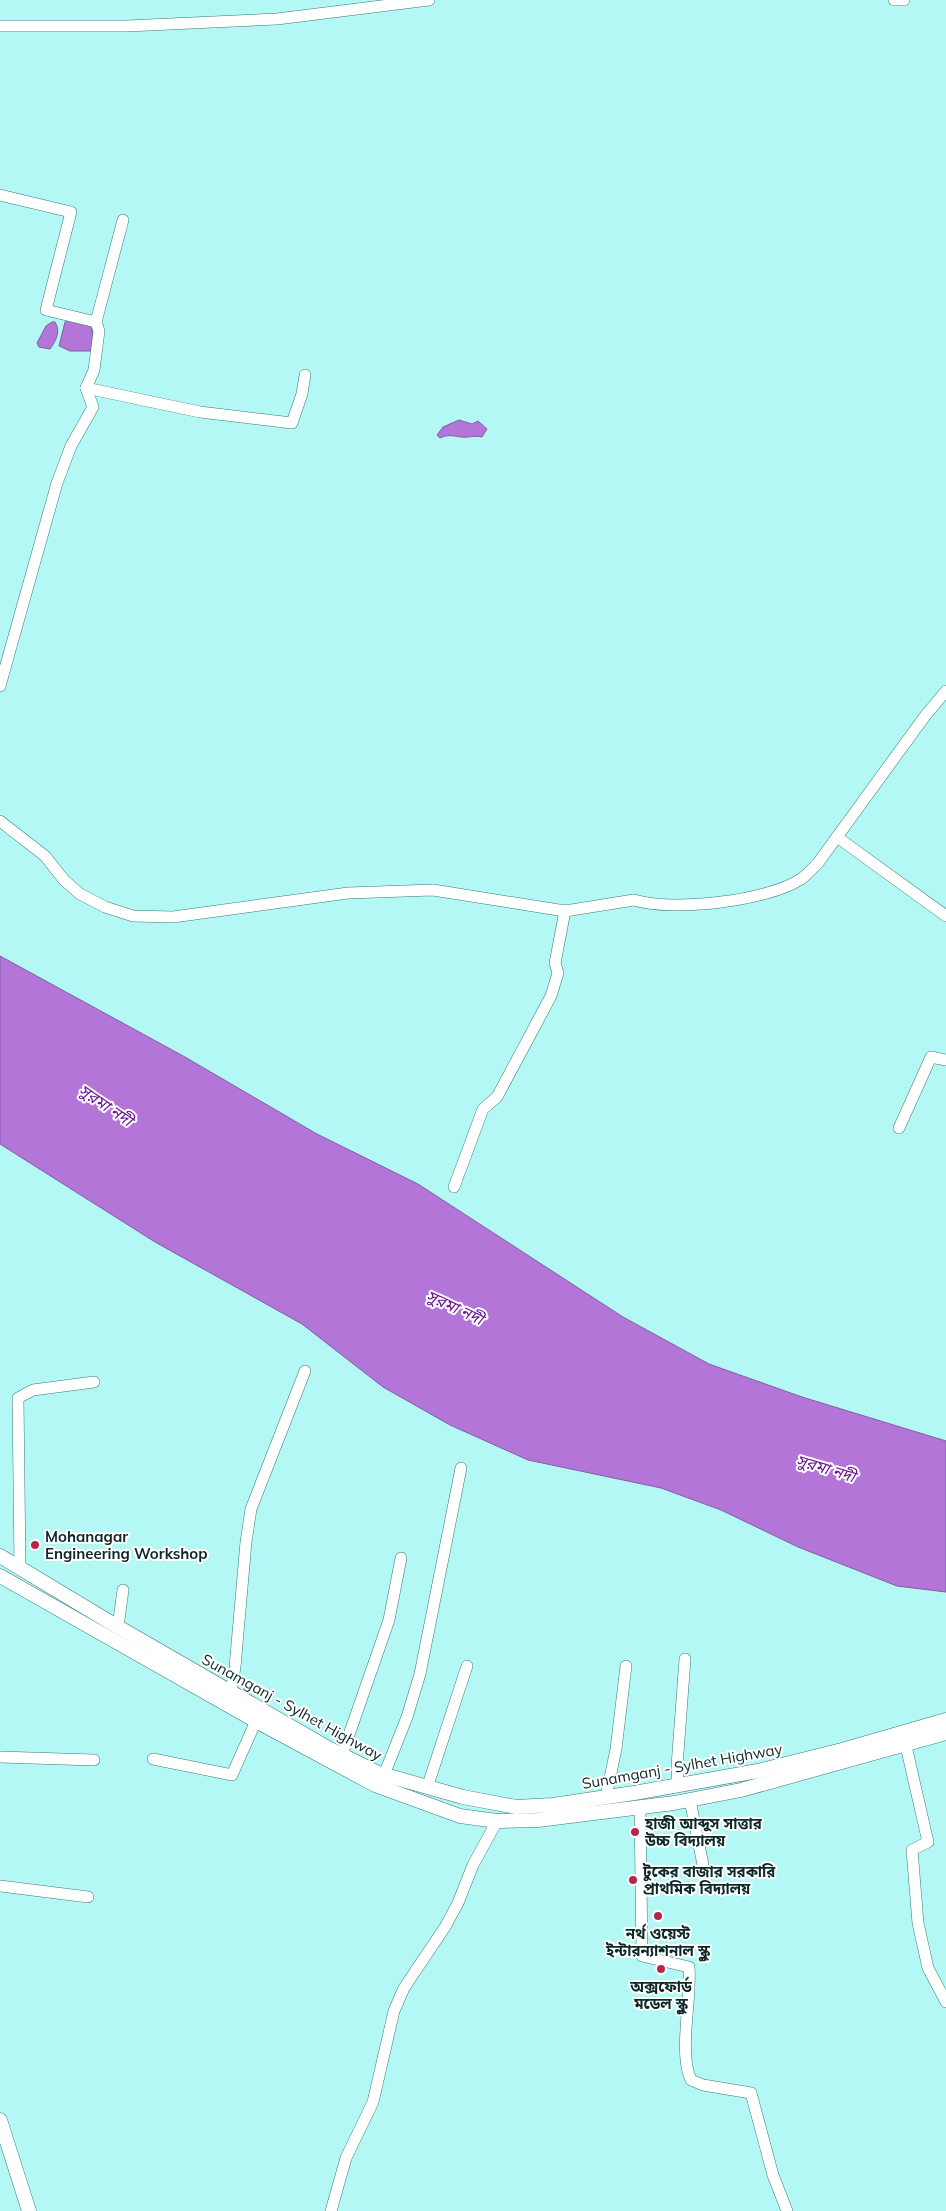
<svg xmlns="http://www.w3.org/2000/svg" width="946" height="2211" font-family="Mulish,'Noto Sans Bengali',sans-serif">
	<rect width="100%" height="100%" fill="#b3f8f4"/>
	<g fill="#b475d9" stroke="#825ea4">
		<path d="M67,320L89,324L93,332L91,351H70L59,346L65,322Z"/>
		<path d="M52,322H55C61,331 56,341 50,349L39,347L37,343L46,326Z"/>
		<path d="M459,420L472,424L478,421L487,429L482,437C475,435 468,438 461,437C453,436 448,434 440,438L437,435L443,427Z"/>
		<path d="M0,956L185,1057L317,1134L418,1184L623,1317L709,1364L802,1397L946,1441V1592L897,1586L798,1547L721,1510L661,1488L528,1460L450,1425L383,1387L302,1324L155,1242L0,1144Z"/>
	</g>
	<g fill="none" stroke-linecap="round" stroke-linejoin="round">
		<g stroke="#377b78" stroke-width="12">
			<g id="minor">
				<path d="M894,0H904"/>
				<path d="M0,26H127L277,19L429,0"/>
				<path d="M0,195L71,212L46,310L96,322"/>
				<path d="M86,388L200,412L292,423L302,394L305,375"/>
				<path d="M0,686L57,483L71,446L93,407L86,388L94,370L99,331L96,322L123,220"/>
				<path d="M0,821L45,856L64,880L80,894L105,907L133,916L173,917L348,893L433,890L565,911L634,900C672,912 768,901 801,879C807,875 813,868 818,863L925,716L946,691"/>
				<path d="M837,837L946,916"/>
				<path d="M899,1128L931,1057L946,1060"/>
				<path d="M454,1187L483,1109L497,1097L551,996L558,973L555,963L565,911"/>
				<path d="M20,1567L18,1398L33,1390L94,1382"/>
				<path d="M118,1627L123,1590"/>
				<path d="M231,1692L235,1667L246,1542L251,1509L305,1371"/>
				<path d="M906,1746L928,1842L912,1850L918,1923L928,1968L946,2002"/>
				<path d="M342,1755L389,1620L401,1558"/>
				<path d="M0,1757L94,1760"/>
				<path d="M153,1759L232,1775L256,1721"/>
				<path d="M384,1775L407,1717L420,1674L461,1468"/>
				<path d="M678,1786L677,1766L685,1659"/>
				<path d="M427,1788L467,1666"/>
				<path d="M606,1797L616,1749L626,1666"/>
				<path d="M690,1800L703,1865"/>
				<path d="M640,1807L642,1956L689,1967C692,1999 678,2052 691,2080L703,2085L751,2093L773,2175L787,2211"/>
				<path d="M0,1886L88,1897"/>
				<path d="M331,2211L346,2158L373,2102L394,2011L404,1988L445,1927L458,1903L473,1865L497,1821"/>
			</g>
		</g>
		<g stroke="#377b78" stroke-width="15">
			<g id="major">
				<path d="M0,1556L118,1627L328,1748L378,1773L463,1797L516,1807L553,1805L634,1793L758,1771L842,1750L946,1720"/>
				<path d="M0,1576L256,1721L375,1785L460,1816L497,1821L538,1820L674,1803L741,1790L946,1733"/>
				<path d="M0,2120L29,2211"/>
			</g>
		</g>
		<use href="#minor" stroke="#fff" stroke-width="11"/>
		<use href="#major" stroke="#fff" stroke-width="14"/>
	</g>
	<g fill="#b6254b" stroke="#fff" stroke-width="2">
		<circle cx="35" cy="1545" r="5"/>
		<circle cx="635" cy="1832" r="5"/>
		<circle cx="633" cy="1880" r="5"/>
		<circle cx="658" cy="1916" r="5"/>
		<circle cx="661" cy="1969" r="5"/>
	</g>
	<g text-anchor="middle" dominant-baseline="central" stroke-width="4" stroke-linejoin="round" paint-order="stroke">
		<g font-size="15" font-weight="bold" fill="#0c2928" stroke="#fff" text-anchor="start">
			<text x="45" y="1536">Mohanagar<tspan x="45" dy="17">Engineering Workshop</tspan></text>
			<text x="645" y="1823">হাজী আব্দুস সাত্তার<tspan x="645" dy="17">উচ্চ বিদ্যালয়</tspan></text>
			<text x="643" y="1871">টুকের বাজার সরকারি<tspan x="643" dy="17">প্রাথমিক বিদ্যালয়</tspan></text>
			<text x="658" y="1933" text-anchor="middle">নর্থ ওয়েস্ট<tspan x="658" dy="17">ইন্টারন্যাশনাল স্কুল</tspan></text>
			<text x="661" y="1986" text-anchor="middle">অক্সফোর্ড<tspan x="661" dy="17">মডেল স্কুল</tspan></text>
		</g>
		<g font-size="15" fill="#0c2928" stroke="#fff">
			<text transform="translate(292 1707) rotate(29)">Sunamganj - Sylhet Highway</text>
			<text transform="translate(682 1766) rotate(-10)">Sunamganj - Sylhet Highway</text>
		</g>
		<g font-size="16" font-style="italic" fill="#69148f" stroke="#fff">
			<text transform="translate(106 1105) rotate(34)">সুরমা নদী</text>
			<text transform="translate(455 1307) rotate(25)">সুরমা নদী</text>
			<text transform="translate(826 1468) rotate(17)">সুরমা নদী</text>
		</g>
	</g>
</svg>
